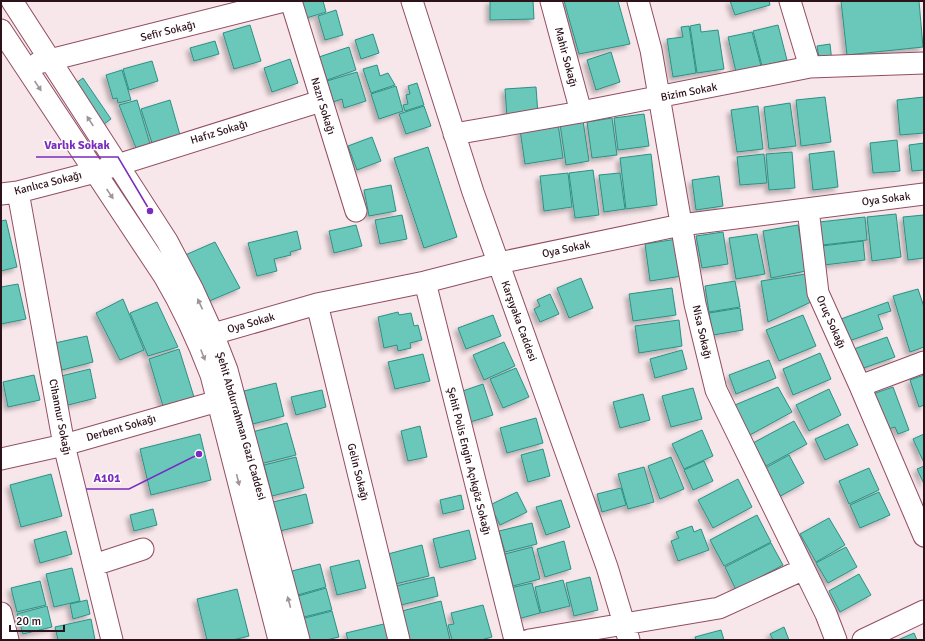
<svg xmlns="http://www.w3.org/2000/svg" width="925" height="641" font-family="Signika,sans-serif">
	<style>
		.building { fill: #69c8ba; stroke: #2b9184; filter: url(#shadow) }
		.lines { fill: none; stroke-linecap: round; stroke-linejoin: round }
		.minor-casing { stroke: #924e61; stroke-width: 23 }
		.minor { stroke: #fff; stroke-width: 21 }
		.oneway { fill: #a09498 }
		.labels { text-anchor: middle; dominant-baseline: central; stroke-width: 3; stroke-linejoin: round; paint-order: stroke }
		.street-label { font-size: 11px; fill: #2d121a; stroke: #fff }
		.leader { fill: none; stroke: #7b2cbf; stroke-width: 1.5 }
		.callout-dot { fill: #7b2cbf; stroke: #fff; stroke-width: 1.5 }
		.callout-label { font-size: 12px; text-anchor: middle; font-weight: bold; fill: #7b2cbf; stroke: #fff; stroke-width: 3; stroke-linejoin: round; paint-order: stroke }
	</style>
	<defs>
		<filter id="shadow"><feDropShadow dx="-3.5" dy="3.5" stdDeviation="2" flood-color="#0004"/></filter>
	</defs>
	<rect width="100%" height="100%" fill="#f7e6ea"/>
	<!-- building -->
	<path class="building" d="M298,1H323L326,12L303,19Z
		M490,1H533L534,19L490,20Z
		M564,1H618L630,44L579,54Z
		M730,1H769L770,5L735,15Z
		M841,1H919L923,47L847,55Z
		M336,10L343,35L325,40L318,16Z
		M700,24L701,32L718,30L724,69L697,73L690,26Z
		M250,25L261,61L234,69L223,33Z
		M778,25L787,60L762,66L753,31Z
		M689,26L696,73L673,77L667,39L683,37L681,27Z
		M752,32L761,66L736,72L728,37Z
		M373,34L379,53L361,59L355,40Z
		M215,41L219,54L194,61L190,48Z
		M830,44L832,62L820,63L817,46Z
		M349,47L356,70L327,80L319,57Z
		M611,52L620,82L596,90L587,60Z
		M290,59L298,83L272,92L264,68Z
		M152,61L158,81L129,90L123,69Z
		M377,65L380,76L388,73L395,85L371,93L363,69Z
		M122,70L131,100L118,103L117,98L113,99L106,75Z
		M357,72L366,101L344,108L342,99L333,102L327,81Z
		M83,78L111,119L97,129L69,88Z
		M417,83L424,105L405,111L403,105L408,104L406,95L410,94L408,86Z
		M396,86L403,111L379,119L371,94Z
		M536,87L538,115L507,117L505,89Z
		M825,97L831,142L801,146L796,100Z
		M924,97V133L900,135L897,100Z
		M137,100L150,144L136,148L119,105Z
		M170,100L180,135L152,143L141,109Z
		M790,103L796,146L769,149L764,107Z
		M424,106L431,126L406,134L399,114Z
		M758,106L763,149L737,152L731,110Z
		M644,114L649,146L618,150L614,118Z
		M612,118L617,155L592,158L587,122Z
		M583,121L589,161L566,165L560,124Z
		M558,124L563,158L525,164L520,130Z
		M372,137L381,161L357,170L348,146Z
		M897,140L900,171L873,173L870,143Z
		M924,143V170L912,171L909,145Z
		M428,147L457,237L424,248L394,158Z
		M834,151L838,187L813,190L809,154Z
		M792,152L795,188L769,190L766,154Z
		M651,154L657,205L626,209L620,158Z
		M764,154L767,183L740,185L737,157Z
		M593,170L599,215L575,218L569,173Z
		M568,173L572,207L544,211L540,176Z
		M620,173L625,209L604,212L599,175Z
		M719,176L723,206L696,210L692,180Z
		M391,185L396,211L369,216L364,190Z
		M896,214L901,257L872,261L867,217Z
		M402,215L407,239L380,244L375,220Z
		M924,215V258L908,260L903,217Z
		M865,217L867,240L822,245L819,222Z
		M6,220L17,267L1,271V221Z
		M356,225L362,246L334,253L329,231Z
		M798,225L806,271L771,278L763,231Z
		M297,231L301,249L290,252L291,255L274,259L277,271L257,276L248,243Z
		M723,232L728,264L702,268L696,236Z
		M757,234L765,274L736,279L729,238Z
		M677,239L682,276L650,281L645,244Z
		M863,241L865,260L824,265L822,246Z
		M215,242L240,288L207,302L183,256Z
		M806,274L811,302L768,322L761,281Z
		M581,278L593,308L569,318L557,288Z
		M735,281L740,307L709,312L705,286Z
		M18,284L26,319L1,324V287Z
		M672,288L676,315L633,321L629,294Z
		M918,289L924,307V347L910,352L893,296Z
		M550,294L559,314L540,322L534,309L540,306L537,300Z
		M123,299L144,350L120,360L96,313Z
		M157,302L178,347L148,356L130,313Z
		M888,302L891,311L878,315L883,329L849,341L841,319Z
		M740,308L743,330L713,335L709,313Z
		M398,312L399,315L411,313L414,326L418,325L422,340L410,343L411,348L398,351L397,345L384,348L378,317Z
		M493,315L501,336L466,349L458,328Z
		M803,315L816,346L779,361L766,330Z
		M679,320L682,346L639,353L635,326Z
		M87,336L93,362L62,370L55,343Z
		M887,337L895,357L861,369L854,349Z
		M504,342L515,366L484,380L473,355Z
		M179,349L194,397L163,406L149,359Z
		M682,350L687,369L655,378L650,359Z
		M820,353L831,379L793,395L783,369Z
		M423,354L430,381L395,389L388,362Z
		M769,360L776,378L736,394L729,375Z
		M516,368L529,397L503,408L490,379Z
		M90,369L96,398L68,405L61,376Z
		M34,375L40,400L8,407L3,382Z
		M924,375V405L919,407L910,380Z
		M276,383L284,416L253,424L244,391Z
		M483,384L493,415L467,423L457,393Z
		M778,387L792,412L748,436L735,405Z
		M893,387L909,430L898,434L895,427L882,431L870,395Z
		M693,388L702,419L671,427L662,396Z
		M829,389L841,415L809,431L796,405Z
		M322,390L326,407L296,415L291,397Z
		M643,394L650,420L620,428L613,402Z
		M536,418L543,443L507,453L500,428Z
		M794,421L807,444L766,466L753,443Z
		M287,423L296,455L260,464L252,432Z
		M848,424L858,445L825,460L815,439Z
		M420,426L427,457L408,461L401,431Z
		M702,430L713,456L684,469L672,444Z
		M200,434L211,480L151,495L140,449Z
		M924,434V463L913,439Z
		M543,449L550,476L528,482L521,455Z
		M789,455L804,483L775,499L760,471Z
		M296,457L304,488L272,496L264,465Z
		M671,457L684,489L660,499L648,466Z
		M704,461L713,481L693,490L684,470Z
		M924,466V484L917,469Z
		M644,467L654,502L628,509L618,474Z
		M869,468L879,490L849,504L839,481Z
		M51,474L62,516L21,527L10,485Z
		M738,479L752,507L713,528L698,500Z
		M621,488L626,505L602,512L597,494Z
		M517,492L527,512L500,525L490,505Z
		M879,492L890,515L860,528L850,505Z
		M306,494L313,523L280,531L273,502Z
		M461,495L464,509L443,514L440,500Z
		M561,500L570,527L546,535L536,507Z
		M153,509L157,525L134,531L130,515Z
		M757,515L771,542L724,566L710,540Z
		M829,518L845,545L816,562L800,534Z
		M532,523L537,544L505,552L499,531Z
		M692,526L694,532L701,529L709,550L678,561L671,541L679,538L676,532Z
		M469,530L476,559L440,568L433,539Z
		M66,531L72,554L40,563L34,540Z
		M564,541L571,569L545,577L537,549Z
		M771,543L783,565L736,590L725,567Z
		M422,545L429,576L395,584L388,554Z
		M532,547L540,579L513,586L505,554Z
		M846,547L857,567L828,583L816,563Z
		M359,560L366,588L337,595L330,567Z
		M320,564L326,587L294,596L288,572Z
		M72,568L80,601L54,607L46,574Z
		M859,574L871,595L840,612L829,591Z
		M434,577L438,596L401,605L396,586Z
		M590,577L598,610L574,616L566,583Z
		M563,580L570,606L541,613L535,587Z
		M40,581L46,605L17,612L11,588Z
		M532,583L540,613L514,620L506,589Z
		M326,588L332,610L300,618L295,597Z
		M237,589L249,636L233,640H207L197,599Z
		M87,600L90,614L73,619L70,604Z
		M441,601L450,640H409L402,611Z
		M483,605L492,637L481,640H452L448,625L454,624L451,613Z
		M47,606L52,627L23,634L17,614Z
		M332,611L339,637L326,640H306L301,619Z
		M91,619L95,640H58L55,627Z
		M388,623L393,640H348L346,633Z
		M784,627L789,640H773L770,634Z
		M721,630L724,640H696L695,637Z
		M914,633L917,640H898Z"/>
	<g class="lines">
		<!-- minor casing -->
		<g class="minor-casing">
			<path id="minor" d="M12,1L167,241L193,290L213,334L227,370L299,640
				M291,1L356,211
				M412,1L473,192L607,567L629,640
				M551,1L581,112
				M638,1L651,50L695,304L716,390L826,614L836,640
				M790,1L810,67
				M1,30L164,276C183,308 198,341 211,375L279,640
				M38,63L284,1
				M454,134L581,112L810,67L924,63
				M18,192L64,445L112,640
				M1,194L18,192L95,172L321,101
				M808,209L818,293L860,386L924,536
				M425,282L515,640
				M317,304L399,640
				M213,334L317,304L425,282L499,263L681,225L924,194
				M860,386L924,362
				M1,459L64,445L218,401
				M94,565L143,549
				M1,613L8,640
				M529,640L719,608L804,569
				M863,640L924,611"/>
		</g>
		<!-- minor -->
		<use href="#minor" class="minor"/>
	</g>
	<!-- one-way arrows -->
	<defs><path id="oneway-solid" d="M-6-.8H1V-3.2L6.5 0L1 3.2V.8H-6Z"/></defs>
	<g class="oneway">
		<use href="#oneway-solid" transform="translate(38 86) rotate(56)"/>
		<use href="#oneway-solid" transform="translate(90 121) rotate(-123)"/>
		<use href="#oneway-solid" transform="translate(110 194) rotate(56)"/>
		<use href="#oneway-solid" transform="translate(200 304) rotate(-115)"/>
		<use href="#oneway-solid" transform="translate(203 355) rotate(68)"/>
		<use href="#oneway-solid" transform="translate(238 480) rotate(76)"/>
		<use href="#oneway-solid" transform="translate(289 602) rotate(-105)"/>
	</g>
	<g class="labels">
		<!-- street labels -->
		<g class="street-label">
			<text transform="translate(168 31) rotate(-14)">Sefir Sokağı</text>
			<text transform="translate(566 57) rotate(75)">Mahir Sokağı</text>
			<text transform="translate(689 92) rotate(-11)">Bizim Sokak</text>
			<text transform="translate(323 106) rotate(73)">Nazır Sokağı</text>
			<text transform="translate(219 132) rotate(-17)">Hafız Sokağı</text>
			<text transform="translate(48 183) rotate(-14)">Kanlıca Sokağı</text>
			<text transform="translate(886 199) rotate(-7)">Oya Sokak</text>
			<text transform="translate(566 249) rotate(-12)">Oya Sokak</text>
			<text transform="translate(519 321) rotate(70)">Karşıyaka Caddesi</text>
			<text transform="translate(831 322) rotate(66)">Oruç Sokağı</text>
			<text transform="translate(251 323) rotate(-16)">Oya Sokak</text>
			<text transform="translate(702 332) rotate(77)">Nisa Sokağı</text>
			<text transform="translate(60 417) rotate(79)">Cihannur Sokağı</text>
			<text transform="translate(241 426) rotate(74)">Şehit Abdurrahman Gazi Caddesi</text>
			<text transform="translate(121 428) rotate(-16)">Derbent Sokağı</text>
			<text transform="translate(469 461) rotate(76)">Şehit Polis Engin Açıkgöz Sokağı</text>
			<text transform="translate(358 472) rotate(76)">Gelin Sokağı</text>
		</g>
	</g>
	<!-- callouts -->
	<path class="leader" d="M150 211L118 157H36M199 454L129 489H86"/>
	<g class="callout-dot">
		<circle cx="150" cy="211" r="4"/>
		<circle cx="199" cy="454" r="4"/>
	</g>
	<g class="callout-label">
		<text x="77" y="149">Varlık Sokak</text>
		<text x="107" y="482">A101</text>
	</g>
	<!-- border -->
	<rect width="925" height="641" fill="none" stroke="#2d121a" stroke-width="4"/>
	<!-- scale -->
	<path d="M10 625v6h54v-6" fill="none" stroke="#2d121a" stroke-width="2"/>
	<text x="16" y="625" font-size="12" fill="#2d121a" stroke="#ffffff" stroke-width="3" paint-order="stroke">20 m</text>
</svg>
